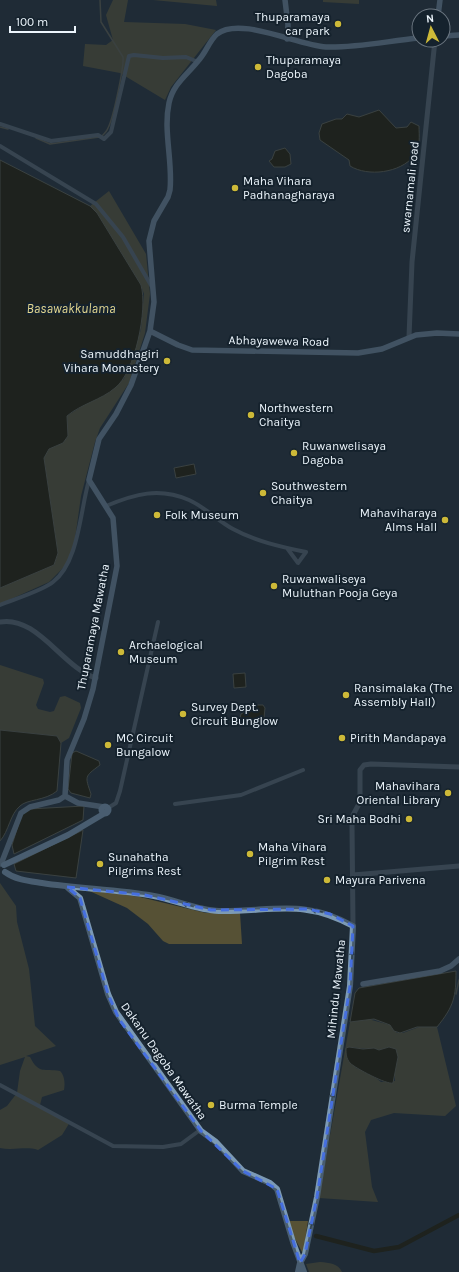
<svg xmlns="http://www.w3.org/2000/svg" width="459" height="1272" font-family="Karla,sans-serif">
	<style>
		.green { fill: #565135; fill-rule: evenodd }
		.water { fill: #1d1800; stroke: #5b5a4c }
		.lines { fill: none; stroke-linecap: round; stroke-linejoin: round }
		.stream { stroke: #5b5a4c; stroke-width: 1.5 }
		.canal { stroke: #1d1800; stroke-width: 4.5 }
		.minor { stroke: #546370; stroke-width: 4 }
		.tertiary { stroke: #546370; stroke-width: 5 }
		.secondary { stroke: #6b8297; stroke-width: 5.5 }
		.primary { stroke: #7c9ab5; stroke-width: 6 }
		.oneway { fill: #3e5263 }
		.marked { fill: none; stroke: #466fdf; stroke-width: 3; stroke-dasharray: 8 5; stroke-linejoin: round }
		.poi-dot { fill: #cdb938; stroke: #15222d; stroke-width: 1.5 }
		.labels { text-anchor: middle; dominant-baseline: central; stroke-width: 4; stroke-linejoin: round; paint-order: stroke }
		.poi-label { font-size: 12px; fill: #ecf5fc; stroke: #15222d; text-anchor: start }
		.street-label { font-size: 12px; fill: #ecf5fc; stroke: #15222d }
		.water-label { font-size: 13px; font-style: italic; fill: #e3d790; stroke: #15222d }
	</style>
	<rect width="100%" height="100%" fill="#1f2c37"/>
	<!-- green -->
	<path class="green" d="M113,0H128L124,22L185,24L216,30L171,87L165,100L120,73L83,66L85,44L106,45L113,40L106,15Z
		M153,0H216L217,6Z
		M323,0H359V4L323,2Z
		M109,191L146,254L150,294L145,333L129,383L100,428L95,442L81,496L74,546L69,562L49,582L0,604V588L54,565L58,553L44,458L49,449L63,443L68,436L67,416L124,379L141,330L144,294L141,285L97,213L90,206Z
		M0,665L43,679L44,683L36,705L38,709L50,712L54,711L60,697L65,696L80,703L81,708L69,738L61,743L57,736L0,730Z
		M0,883L16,906L17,922L29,969L35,1026L56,1046L26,1056L30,1057C39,1075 44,1068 60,1071C65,1076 65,1084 64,1090L42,1097L40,1105L70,1122L62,1135L38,1150C26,1146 13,1151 0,1148V1110L7,1106L17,1093L20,1071L25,1057L0,1065Z
		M85,889L140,897L206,913H240L242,944H169L163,941L148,924L127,908Z
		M368,1019L390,1025L397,1033H403L419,1027H437L456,1106L445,1116L394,1113L371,1120L365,1132L372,1187L378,1202L319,1198L350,1022ZM349,1047L379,1050L389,1047L398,1057L395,1070V1081L381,1082L371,1074L356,1068Z
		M289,1221H308L303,1254L292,1233Z
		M320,1262C329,1263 338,1263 342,1272H309L306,1264Z"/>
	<!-- water -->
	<path class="water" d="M379,110L396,128L407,127L411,122L419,126C419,135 421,148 414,156C400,173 368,177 350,166L349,160L320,140L319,133L322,124L336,119H342L347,114L359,117Z
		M285,148L290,154L291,164L285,167H274L269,161L272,159L275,151Z
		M0,160L90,206L97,213L141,285C148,309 135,373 115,388C101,400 81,404 67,416L68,436L63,443L49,449L44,458L58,553L54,565L0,588Z
		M194,464L196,474L176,478L174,468Z
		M245,673L246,687L234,688L233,674Z
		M256,705H263L265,708L264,718L245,722L240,718L241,714Z
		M0,730L57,736L61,743L57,791C45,801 27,799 20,806C10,814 9,831 0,841Z
		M76,751L99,761L100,765C84,777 85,776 91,794L90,798L71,793L68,789L72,753Z
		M84,806L83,820L14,854L12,845L22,813L29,809Z
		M83,830L76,878L16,871L14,864Z
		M456,971C456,997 454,1006 437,1027H417L400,1033L394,1031L390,1025L374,1019L350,1022L355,993L359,988Z
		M349,1047L363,1049L374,1048L379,1050L389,1047L396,1049L398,1057L393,1083C387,1085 355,1068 350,1063C346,1058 346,1054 346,1048Z"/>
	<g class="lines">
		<!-- stream -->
		<path class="stream" d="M100,0L101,22L123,57C124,68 113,119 108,128C107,131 104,134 102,136
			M0,127L8,129
			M36,138L50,144L99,137
			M456,994L459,980"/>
		<!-- canal -->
		<path class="canal" d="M316,1236L374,1251L399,1247L459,1215"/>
		<!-- minor -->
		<path class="minor" d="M0,124L51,141L98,135L104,139L111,132L129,56L134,55L163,58L186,57L198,62
			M0,146L96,204L123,237L152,287
			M106,506C135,494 159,487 189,500C205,507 218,521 233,529C255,541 281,547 306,552L298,563L287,548
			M0,605C14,599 42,591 53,582C79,562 80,511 89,480
			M175,804L241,795L303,770
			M108,808L116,803L120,791L158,622
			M0,1085L113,1146L163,1147L181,1144L200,1130"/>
		<!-- tertiary -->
		<path class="tertiary" d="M409,337L412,262L435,40
			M0,622C37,615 63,668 96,678
			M353,875L459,866
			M353,926L352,825L353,815L360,802V770L364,765L371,764L459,767"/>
		<!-- secondary -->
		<path class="secondary" d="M285,0L288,25L287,39
			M438,16L440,0
			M443,36L459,35
			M150,331L178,345L192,350L358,353L382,349L416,335L437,333L459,334
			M65,796L78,803L104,807
			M1,864L21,813L30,807L59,800L65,796L67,760L84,719L93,689L117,566L113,518L89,480L99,439L116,414L131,385L150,331L154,302L149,241L154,221L168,197L170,190C173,162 163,131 169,103C173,84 187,75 198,61C206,53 209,41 217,34C240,16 297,45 326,47C356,48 388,41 419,38
			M363,984L440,971L451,966L459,959"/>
		<!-- primary -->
		<path class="primary" d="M101.5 810a3.5 3.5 0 1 1 7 0a3.5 3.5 0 1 1-7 0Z
			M4,865L68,835L105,813
			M5,872C16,880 29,881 42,883C79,889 117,889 154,896C176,900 197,910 219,911C272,912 303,898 353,926L350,986L317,1197L305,1254L300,1263L298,1272
			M68,888L80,898L108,994L116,1012L201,1131L216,1142L243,1171L270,1183L277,1189L293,1242L304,1272"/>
	</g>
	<!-- one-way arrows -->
	<defs><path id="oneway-solid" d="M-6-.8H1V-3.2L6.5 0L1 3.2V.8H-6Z"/></defs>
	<g class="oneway">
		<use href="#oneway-solid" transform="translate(188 905) rotate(-164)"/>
		<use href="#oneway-solid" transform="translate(317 911) rotate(-167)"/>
		<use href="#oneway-solid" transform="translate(352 956) rotate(-87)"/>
		<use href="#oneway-solid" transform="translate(332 1098) rotate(-81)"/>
		<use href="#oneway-solid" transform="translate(311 1226) rotate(-77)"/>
	</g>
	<!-- marked area -->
	<path d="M0 0H459V1272H0ZM67,887L145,895L211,910L308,909L330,914L353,926L350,986L317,1197L305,1254L300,1263L277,1189L243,1171L201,1131L119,1019L108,994L80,898Z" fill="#1f2c37" fill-opacity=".55" fill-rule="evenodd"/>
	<path class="marked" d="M67,887L145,895L211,910L308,909L330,914L353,926L350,986L317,1197L305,1254L300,1263L277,1189L243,1171L201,1131L119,1019L108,994L80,898Z"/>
	<!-- markers -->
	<g class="poi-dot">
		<circle cx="338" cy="24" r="4"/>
		<circle cx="258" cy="67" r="4"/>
		<circle cx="235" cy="188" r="4"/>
		<circle cx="167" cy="361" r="4"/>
		<circle cx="251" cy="415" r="4"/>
		<circle cx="294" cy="453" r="4"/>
		<circle cx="263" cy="493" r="4"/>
		<circle cx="157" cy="515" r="4"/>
		<circle cx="445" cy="520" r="4"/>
		<circle cx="274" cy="586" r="4"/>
		<circle cx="121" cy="652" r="4"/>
		<circle cx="346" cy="695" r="4"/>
		<circle cx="183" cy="714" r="4"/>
		<circle cx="342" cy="738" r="4"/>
		<circle cx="108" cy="745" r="4"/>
		<circle cx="448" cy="793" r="4"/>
		<circle cx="409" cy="819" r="4"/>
		<circle cx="250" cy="854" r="4"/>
		<circle cx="100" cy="864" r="4"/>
		<circle cx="327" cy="880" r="4"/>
		<circle cx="211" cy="1105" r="4"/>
	</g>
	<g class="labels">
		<!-- poi labels -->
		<g class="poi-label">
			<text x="330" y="17" text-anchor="end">Thuparamaya<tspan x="330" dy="14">car park</tspan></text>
			<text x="266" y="60">Thuparamaya<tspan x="266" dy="14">Dagoba</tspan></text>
			<text x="243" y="181">Maha Vihara<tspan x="243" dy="14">Padhanagharaya</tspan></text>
			<text x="159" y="354" text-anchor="end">Samuddhagiri<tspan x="159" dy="14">Vihara Monastery</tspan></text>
			<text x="259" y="408">Northwestern<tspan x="259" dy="14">Chaitya</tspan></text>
			<text x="302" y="446">Ruwanwelisaya<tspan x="302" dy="14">Dagoba</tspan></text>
			<text x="271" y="486">Southwestern<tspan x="271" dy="14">Chaitya</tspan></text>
			<text x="437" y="513" text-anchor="end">Mahaviharaya<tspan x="437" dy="14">Alms Hall</tspan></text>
			<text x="165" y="515">Folk Museum</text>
			<text x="282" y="579">Ruwanwaliseya<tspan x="282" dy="14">Muluthan Pooja Geya</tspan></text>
			<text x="129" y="645">Archaelogical<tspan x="129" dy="14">Museum</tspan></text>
			<text x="354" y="688">Ransimalaka (The<tspan x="354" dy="14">Assembly Hall)</tspan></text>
			<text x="191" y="707">Survey Dept.<tspan x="191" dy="14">Circuit Bunglow</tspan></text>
			<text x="116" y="738">MC Circuit<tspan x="116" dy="14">Bungalow</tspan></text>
			<text x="350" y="738">Pirith Mandapaya</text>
			<text x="440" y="786" text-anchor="end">Mahavihara<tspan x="440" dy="14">Oriental Library</tspan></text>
			<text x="401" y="819" text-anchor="end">Sri Maha Bodhi</text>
			<text x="258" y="847">Maha Vihara<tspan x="258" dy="14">Pilgrim Rest</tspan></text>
			<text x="108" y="857">Sunahatha<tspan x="108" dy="14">Pilgrims Rest</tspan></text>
			<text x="335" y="880">Mayura Parivena</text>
			<text x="219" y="1105">Burma Temple</text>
		</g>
		<!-- street labels -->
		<g class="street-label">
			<text transform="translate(410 187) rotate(-84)">swarnamali road</text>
			<text transform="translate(279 341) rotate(1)">Abhayawewa Road</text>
			<text transform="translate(93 627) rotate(-79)">Thuparamaya Mawatha</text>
			<text transform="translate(336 989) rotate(-84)">Mihindu Mawatha</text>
			<text transform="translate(164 1061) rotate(55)">Dakanu Dagoba Mawatha</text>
		</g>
		<!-- water labels -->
		<g class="water-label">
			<text x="71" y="308">Basawakkulama</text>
		</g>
	</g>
	<!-- north arrow -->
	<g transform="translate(431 28) rotate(354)"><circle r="19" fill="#15222d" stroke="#6b7680"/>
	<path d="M0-3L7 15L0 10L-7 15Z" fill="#cdb938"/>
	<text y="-6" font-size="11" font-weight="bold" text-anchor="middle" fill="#ecf5fc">N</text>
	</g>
	<!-- scale -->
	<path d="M10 26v6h65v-6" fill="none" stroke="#ecf5fc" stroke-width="2"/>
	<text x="16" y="26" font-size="12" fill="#ecf5fc" stroke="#15222d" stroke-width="3" paint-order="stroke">100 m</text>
</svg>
